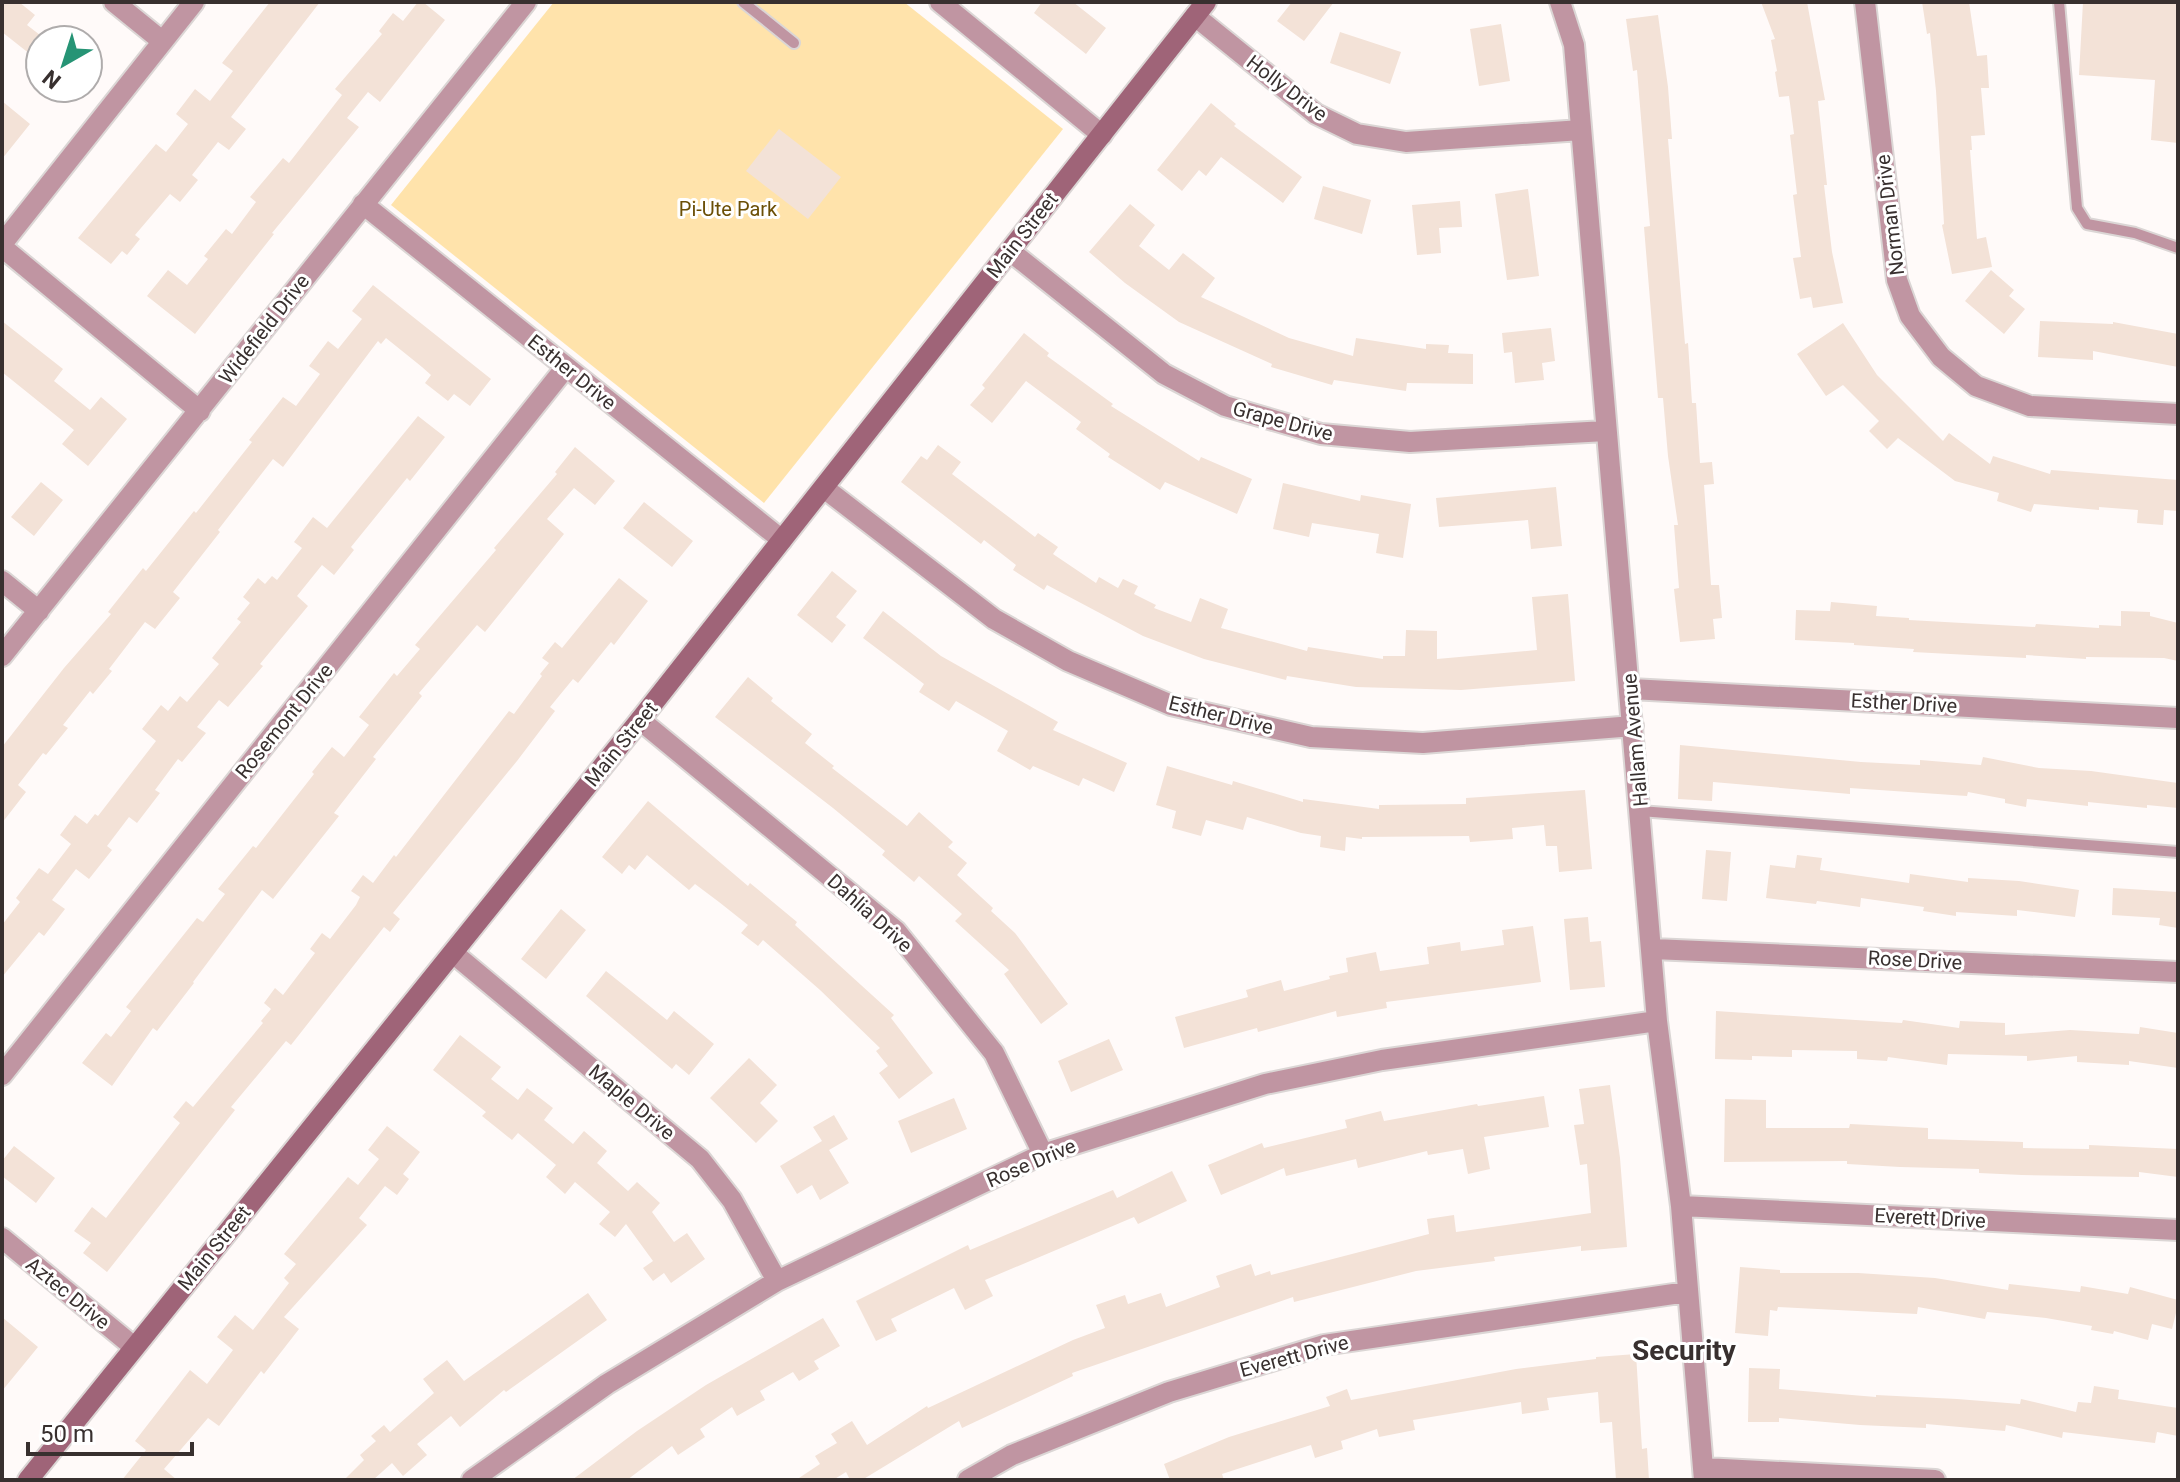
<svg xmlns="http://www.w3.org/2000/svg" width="2180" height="1482" font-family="Roboto,sans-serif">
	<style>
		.green { fill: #ffe3ab }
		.building { fill: #f3e2d7 }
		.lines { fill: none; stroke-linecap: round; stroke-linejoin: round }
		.lane-casing { stroke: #dbd6d5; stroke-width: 14 }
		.street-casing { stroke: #dbd6d5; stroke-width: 24 }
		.secondary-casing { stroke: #dbd6d5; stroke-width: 24 }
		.lane { stroke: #c095a2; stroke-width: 10 }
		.street { stroke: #c095a2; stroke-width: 20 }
		.secondary { stroke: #9f6478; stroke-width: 20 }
		.labels { text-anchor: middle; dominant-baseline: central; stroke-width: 6; stroke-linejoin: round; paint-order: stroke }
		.street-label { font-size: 20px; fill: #38302f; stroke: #fff }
		.park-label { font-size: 20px; fill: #6b4f06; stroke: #fff }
		.district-label { font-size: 28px; font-weight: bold; fill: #38302f; stroke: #fff }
	</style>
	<rect width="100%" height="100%" fill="#fffaf9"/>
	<!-- green -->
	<path class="green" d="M554,2H904L1063,129L764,503L391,205Z"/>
	<!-- building -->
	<path class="building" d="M2,2H19L35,15L27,25L40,35V62L2,32Z
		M270,2H320L231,117L246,129L229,150L218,142L192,175L198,180L180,202L170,194L135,235L140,239L127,255L122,251L111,264L78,238L156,144L166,152L188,124L176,114L195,89L210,101L233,71L222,63Z
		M418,2H423L445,20L380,102L368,92L347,118L359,127L272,233L274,234L195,334L147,296L168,270L187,285L208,259L204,256L226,229L232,234L256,202L250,197L283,158L289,163L342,95L335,89L382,34L379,31L393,13L403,21Z
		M1042,2H1073L1106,28L1086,54L1034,13Z
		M1292,2H1334L1304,41L1277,21Z
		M1761,2H1807L1825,100L1818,101L1827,185H1824L1832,252L1843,303L1813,308L1811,297L1800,299L1793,258L1801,257L1793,195L1797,194L1790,135L1794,134L1789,96L1779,97L1775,72L1777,71L1771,40L1775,39Z
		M1922,2H1969L1977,56L1987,55L1989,88H1981L1985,135L1971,136L1972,150H1970L1977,239L1986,237L1992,267L1952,274L1942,225L1944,224L1936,91L1930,33L1927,34Z
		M2083,2H2178V143L2151,140L2155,80L2079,75Z
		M1658,15L1668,87L1672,139H1668L1685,344L1688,343L1692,403H1696L1700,463L1712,462L1714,484L1704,485L1711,585H1719L1722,618L1713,619L1715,639L1680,642L1674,589L1679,588L1674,525H1678L1668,456L1663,398H1658L1644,227L1650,226L1637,70L1633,71L1626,19Z
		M1501,24L1510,81L1479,86L1470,29Z
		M1340,32L1401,52L1390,84L1330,63Z
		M2,101L30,124L2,159Z
		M1211,103L1236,124L1234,126L1302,177L1283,203L1221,157L1206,176L1199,170L1182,191L1157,170Z
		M779,129L841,177L808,219L746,171Z
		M1323,186L1371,200L1362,234L1314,219Z
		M1528,189L1539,276L1507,280L1495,194Z
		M1460,201L1462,227L1439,228L1441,253L1417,255L1412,205Z
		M1130,204L1155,225L1139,246L1169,270L1183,253L1215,278L1201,297L1289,338L1353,356L1356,338L1426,349V344L1449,345L1448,353L1473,354V384L1407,383L1406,391L1334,380L1332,385L1271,367L1272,364L1179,322L1125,283L1089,252Z
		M1991,270L2014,290L2009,296L2025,309L2004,334L1965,301Z
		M373,285L491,379L470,406L454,394L448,401L425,383L431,375L422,367L386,338L381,344L378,341L283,467L273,459L218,530L220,532L173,592L180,598L155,629L145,622L109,669L112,671L93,694L90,691L63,725L68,728L46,755L43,753L18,785L26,792L2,823V747L64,668L111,614L108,612L143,568L146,571L194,511L196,513L252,442L249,440L283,397L296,406L320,374L309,366L328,341L338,349L362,319L352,311Z
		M2,321L63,369L54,381L90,410L101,397L127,419L88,466L62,444L74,430L2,372Z
		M2040,321L2113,324V322L2178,334V367L2093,351V360L2038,357Z
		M1843,323L1877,375L1943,441L1949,433L1990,464L1993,456L2050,474L2051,470L2178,480V511L2164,510L2163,525L2137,523L2138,510L2099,507V510L2034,504L2031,512L1997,501L1999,493L1955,481L1898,438L1887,449L1869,431L1879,421L1843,385L1826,396L1797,354Z
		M1551,328L1555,361L1542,363L1544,380L1515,383L1512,352L1504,353L1502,333Z
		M1024,333L1049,353L1047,356L1113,404L1111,406L1199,461L1201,457L1252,479L1237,514L1165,482L1160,490L1108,457L1110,454L1076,429L1081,422L1026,381L992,423L970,405L985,388L982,385Z
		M418,416L445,437L410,481L407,478L351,547L354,550L334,575L322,565L297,596L308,606L260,664L263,666L228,707L219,700L197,727L206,733L182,762L178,759L155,790L160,793L137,823L129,817L107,846L112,850L89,879L76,869L52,900L65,909L44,936L39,932L2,977V925L20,902L16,898L39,868L48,874L71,844L60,835L75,815L87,824L95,814L98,816L156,741L142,729L161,705L168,711L180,696L187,702L219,664L212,658L241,622L237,619L250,603L243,597L258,578L265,584L272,576L277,580L302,548L294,542L313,517L327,528Z
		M938,445L961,462L952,474L1035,537L1038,533L1058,547L1053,554L1096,583L1099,577L1118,588L1123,579L1138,586L1134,594L1156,605L1154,608L1191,622L1200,598L1228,609L1221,628L1307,651L1308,647L1383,659V656H1405L1406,630L1437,631V659L1537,650L1532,597L1568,594L1575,681L1461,690L1356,687L1287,676L1286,680L1204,659L1143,636L1047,585L1044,590L1013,570L1016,565L984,540L981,544L901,482L921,456L927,460Z
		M575,447L615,481L595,505L574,488L547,519L564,534L485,632L477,625L419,693L422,696L373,757L376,759L334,813L339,816L273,899L262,890L193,982L194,983L157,1031L153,1028L112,1086L82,1063L106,1033L111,1037L131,1011L126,1007L197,918L203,922L225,894L218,889L253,846L256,848L314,774L312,772L332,747L344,757L369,725L359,717L394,673L397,676L420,649L415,645L496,550L494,548L557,474L555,472Z
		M41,482L63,500L34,536L11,517Z
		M1283,483L1360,501L1361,495L1411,504L1403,558L1376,553L1379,534L1312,523L1309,537L1273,529Z
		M1556,487L1562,546L1531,549L1528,520L1439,527L1436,498Z
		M644,502L693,541L672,567L623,528Z
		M832,571L857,591L836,617L846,625L832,643L797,615Z
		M619,578L648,601L614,645L611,642L578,683L573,679L550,707L555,711L517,761L393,913L400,919L390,932L384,927L291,1045L286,1041L231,1107L235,1110L107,1272L83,1253L91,1243L74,1231L92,1207L106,1218L180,1123L173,1117L186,1101L193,1107L263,1023L261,1021L271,1009L264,1003L275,988L283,995L315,953L310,949L322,933L330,939L356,905L360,897L351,891L363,875L373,883L394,855L396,857L509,711L514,714L542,676L540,674L549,663L542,658L555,642L562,648Z
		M1831,602L1877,606L1876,616L1909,618V620L2035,627L2036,624L2099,628V625L2121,626V611L2150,612V616L2178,623V661L2164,658L2086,657V659L2026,655V658L1913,652L1914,649L1854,645V643L1795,640L1796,610L1830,611Z
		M883,611L941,656L1058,722L1053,730L1127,763L1114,792L1083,778L1079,786L1033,766L1030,770L997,751L1008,731L956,701L949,711L919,692L924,684L863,638Z
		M748,677L773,698L771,701L812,734L805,743L834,766L832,768L907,826L919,812L953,842L948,847L967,863L957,875L993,908L991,911L1015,933L1068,1004L1041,1024L1004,974L1009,970L955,921L962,914L919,876L914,882L882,855L885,851L833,808L715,717Z
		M1680,745L1861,762L1920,765V760L1981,765L1983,757L2039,768L2091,771L2178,783V808L2147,805V808L2088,802V806L2027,799L2026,807L2005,803V799L1968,792L1967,796L1850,788V794L1713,782L1712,801L1678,799Z
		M1167,766L1232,785L1233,781L1303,802V799L1379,809V805L1466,804V798L1585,790L1592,869L1559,872L1557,846H1546L1544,825L1512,828L1513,839L1470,842L1469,836L1362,837V839L1346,837L1345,851L1320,847L1321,836L1301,833L1247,817L1243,830L1206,820L1201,836L1172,828L1176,811L1156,805Z
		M648,801L748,886L750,883L797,922L795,925L894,1015L891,1018L933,1073L899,1099L879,1073L888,1066L876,1051L880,1048L820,990L763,940L758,946L741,933L748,925L719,902L695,884L689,890L647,855L635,870L629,865L622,874L602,857Z
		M1706,850L1731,852L1727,901L1702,899Z
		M1797,855L1822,858L1820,870L1909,883L1910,874L1968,882V878L2019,881L2079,890L2075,917L2017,910V916L1956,912V916L1923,911L1924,907L1861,898L1860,907L1817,901L1816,904L1766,898L1770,865L1795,868Z
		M2113,888L2178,892V928L2159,925L2160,918L2112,915Z
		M561,909L586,930L546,979L521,959Z
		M1588,917L1590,942L1601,941L1605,987L1570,990L1564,919Z
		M1533,926L1541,982L1386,1002L1387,1008L1337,1017L1336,1011L1258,1032L1257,1028L1184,1048L1175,1017L1248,997L1246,990L1281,980L1284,991L1330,979L1329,976L1348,972L1346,958L1376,952L1380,971L1429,964L1427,947L1460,942L1461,951L1504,945L1502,930Z
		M606,971L667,1020L674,1011L714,1044L689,1075L676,1064L672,1069L586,996Z
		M1716,1011L1902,1023L1903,1020L1959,1028L1960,1021L2005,1023V1035L2070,1030L2139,1034L2140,1027L2178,1033V1068L2129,1061V1065L2077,1062V1056L2027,1061V1056L1948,1054L1947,1065L1888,1057L1887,1061L1857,1059V1051L1792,1050V1057L1752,1056V1060L1715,1059Z
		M460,1035L501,1067L491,1079L518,1100L527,1088L553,1108L544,1120L573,1144L584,1131L607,1151L597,1163L628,1191L637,1182L660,1203L652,1212L674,1242L687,1233L705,1259L671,1283L664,1273L653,1281L643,1268L653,1261L626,1224L615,1237L599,1224L610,1212L575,1182L565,1194L546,1177L556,1165L518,1133L512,1140L482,1116L486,1112L433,1070Z
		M1109,1039L1123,1070L1071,1092L1058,1061Z
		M749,1058L777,1085L760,1103L778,1121L756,1143L710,1098Z
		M1610,1085L1620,1158L1627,1247L1581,1251V1246L1494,1257L1495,1261L1416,1271L1294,1302L1293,1297L1072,1373L1073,1376L962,1428L959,1421L862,1480H850L846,1472L833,1480H796L820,1464L815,1456L837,1443L831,1434L852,1421L867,1445L927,1406L928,1408L1073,1340L1105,1328L1096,1305L1125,1295L1128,1304L1161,1293L1166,1307L1220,1287L1216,1276L1251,1264L1255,1276L1270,1271L1271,1275L1429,1234L1427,1219L1454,1215L1456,1232L1591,1213L1587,1164L1580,1165L1574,1125L1584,1124L1579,1089Z
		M1544,1096L1549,1127L1484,1137L1490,1169L1468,1174L1463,1149L1428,1155L1427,1151L1358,1168L1356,1159L1286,1176L1284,1168L1221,1195L1208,1165L1262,1143L1264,1148L1347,1128L1345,1120L1381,1111L1384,1121L1477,1104L1478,1106Z
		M954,1098L967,1129L911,1153L898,1121Z
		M1725,1099L1766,1100V1128H1849L1850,1124L1928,1128V1139L2023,1142V1148L2089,1149V1145L2178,1149V1177L2139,1172V1177L2022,1175L1979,1173V1169L1900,1167L1847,1164V1161L1724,1162Z
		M834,1115L848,1139L829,1150L849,1183L820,1200L812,1185L797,1194L780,1166L822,1141L813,1127Z
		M387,1126L420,1152L403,1174L409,1179L397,1195L385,1186L359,1218L367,1225L284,1317L299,1329L264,1374L261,1371L219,1426L208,1418L164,1469L177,1480H122L146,1450L135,1441L190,1370L207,1384L233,1350L217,1337L235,1315L253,1330L289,1283L284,1278L296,1264L284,1254L348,1177L358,1185L379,1159L368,1150Z
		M14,1146L55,1178L36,1203L2,1176V1161Z
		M1172,1171L1187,1201L1138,1224L1134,1217L985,1280L993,1296L965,1310L954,1288L891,1319L897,1331L876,1341L856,1301L968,1245L970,1250L1113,1190L1117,1198Z
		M1740,1267L1780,1270V1273H1858L1935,1278L2008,1290L2009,1284L2080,1292L2081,1286L2128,1294L2130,1287L2178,1300V1305L2172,1329L2152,1324L2148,1340L2114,1331L2113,1334L2091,1330L2092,1326L2046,1318L1987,1312L1985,1319L1918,1307L1917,1314L1778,1307L1777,1311L1770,1310L1768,1336L1735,1333Z
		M588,1293L607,1320L506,1392L504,1390L460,1427L451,1416L417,1444L427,1455L403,1476L392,1463L373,1480H344L364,1460L360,1455L376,1441L371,1436L384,1425L390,1432L434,1393L423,1379L447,1360L464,1381Z
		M2,1317L38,1347L2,1391Z
		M823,1318L840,1346L814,1361L819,1369L799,1381L793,1372L760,1391L765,1400L737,1416L732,1407L700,1429L705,1437L678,1455L672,1446L627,1480H572L637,1431L706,1385Z
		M1636,1354L1642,1449L1647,1448L1649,1480H1616L1612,1422L1600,1423L1598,1392L1547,1398L1549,1410L1522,1414L1521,1402L1413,1420L1415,1430L1379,1437L1377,1429L1341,1441L1343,1449L1315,1458L1311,1445L1222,1474L1224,1480H1170L1164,1464L1229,1437L1330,1406L1326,1397L1347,1389L1351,1400L1516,1369L1596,1359V1357Z
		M1749,1368L1780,1369L1779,1389L1876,1397V1395L1957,1399L2020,1404L2021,1399L2076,1412L2078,1402L2091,1403L2094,1386L2119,1390L2118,1399L2178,1408V1436L2157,1432L2155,1443L2063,1432L2062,1438L2006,1425L2005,1431L1926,1424V1428L1860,1425L1779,1418V1422H1748Z"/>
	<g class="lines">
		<!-- lane casing -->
		<g class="lane-casing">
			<path id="lane" d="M743,2L794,43
				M2059,2L2077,208L2087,224L2135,233L2178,248
				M1640,811L2178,852"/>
		</g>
		<!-- street casing -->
		<g class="street-casing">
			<path id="street" d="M114,2L162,41
				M940,2L1102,135
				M1560,2L1574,45L1657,1021L1681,1206L1704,1480
				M1865,2L1897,280L1910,316L1941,357L1976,386L2030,406L2178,414
				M1195,16L1316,114L1357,134L1406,142L1581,130
				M363,204L782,540
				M2,244L194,2
				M2,247L200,411
				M1010,251L1164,374L1225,406L1321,434L1410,442L1606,431
				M824,488L994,619L1068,661L1171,705L1311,737L1423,743L1633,726
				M2,581L39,611
				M2,656L526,2
				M1631,689L2178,718
				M640,720L896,931L994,1053L1043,1154
				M1653,949L2178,972
				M453,953L700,1159L732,1200L777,1281
				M2,1075L566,367
				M1681,1206L2178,1230
				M2,1238L134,1347
				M1704,1468L1935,1480
				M472,1480L607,1384L777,1281L1043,1154L1265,1084L1382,1060L1657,1021
				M968,1480L1012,1455L1169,1392L1324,1345L1687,1292"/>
		</g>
		<!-- secondary casing -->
		<g class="secondary-casing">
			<path id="secondary" d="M28,1480L640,720L1206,2"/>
		</g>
		<!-- lane -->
		<use href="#lane" class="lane"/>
		<!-- street -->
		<use href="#street" class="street"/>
		<!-- secondary -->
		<use href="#secondary" class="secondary"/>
	</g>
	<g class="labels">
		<!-- street labels -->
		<g class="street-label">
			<text transform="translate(1287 88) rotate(37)">Holly Drive</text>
			<text transform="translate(1890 215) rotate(-97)">Norman Drive</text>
			<text transform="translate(1022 235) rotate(-52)">Main Street</text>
			<text transform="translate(264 329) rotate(-52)">Widefield Drive</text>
			<text transform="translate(572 372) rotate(39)">Esther Drive</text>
			<text transform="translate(1283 421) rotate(15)">Grape Drive</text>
			<text transform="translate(1904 703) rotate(3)">Esther Drive</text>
			<text transform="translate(1221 715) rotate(14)">Esther Drive</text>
			<text transform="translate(284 721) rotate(-51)">Rosemont Drive</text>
			<text transform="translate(1635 740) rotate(-95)">Hallam Avenue</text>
			<text transform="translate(621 744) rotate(-51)">Main Street</text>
			<text transform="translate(870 913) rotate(42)">Dahlia Drive</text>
			<text transform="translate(1915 960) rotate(3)">Rose Drive</text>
			<text transform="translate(632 1102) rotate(40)">Maple Drive</text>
			<text transform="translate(1031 1163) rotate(-23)">Rose Drive</text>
			<text transform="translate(1930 1218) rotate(3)">Everett Drive</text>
			<text transform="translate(214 1248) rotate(-51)">Main Street</text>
			<text transform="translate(68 1293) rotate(39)">Aztec Drive</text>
			<text transform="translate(1294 1356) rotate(-15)">Everett Drive</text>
		</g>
		<!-- park labels -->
		<g class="park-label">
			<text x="728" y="209">Pi-Ute Park</text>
		</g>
		<!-- district labels -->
		<g class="district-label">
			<text x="1684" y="1350">Security</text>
		</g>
	</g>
	<!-- border -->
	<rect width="2180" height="1482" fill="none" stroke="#38302f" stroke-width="8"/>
	<!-- north arrow -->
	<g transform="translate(64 64) rotate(219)"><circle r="38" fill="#ffffff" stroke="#afacac" stroke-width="2"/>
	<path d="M0-6L14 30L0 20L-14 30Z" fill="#269475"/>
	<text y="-12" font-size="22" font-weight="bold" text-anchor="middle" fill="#38302f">N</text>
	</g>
	<!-- scale -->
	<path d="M28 1442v12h164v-12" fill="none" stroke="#38302f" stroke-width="4"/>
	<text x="40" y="1442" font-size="24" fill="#38302f" stroke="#ffffff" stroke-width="6" paint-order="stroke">50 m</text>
</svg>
